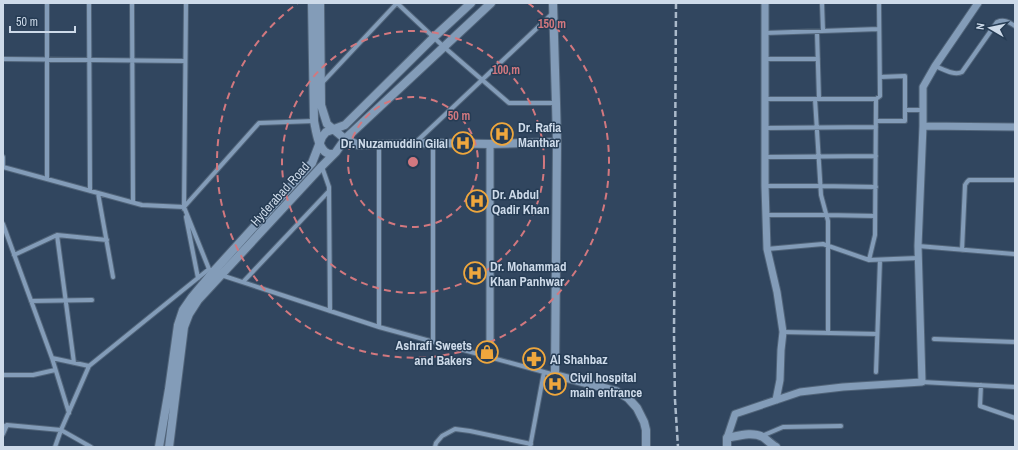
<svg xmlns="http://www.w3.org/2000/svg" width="1018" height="450" font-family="'Archivo Narrow',sans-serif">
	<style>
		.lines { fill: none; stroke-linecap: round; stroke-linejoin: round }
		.minor-casing { stroke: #516479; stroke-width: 6 }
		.tertiary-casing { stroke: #516479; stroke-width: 9 }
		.secondary-casing { stroke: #516479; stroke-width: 10 }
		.minor { stroke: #839cb8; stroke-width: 4 }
		.tertiary { stroke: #839cb8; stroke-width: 7 }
		.secondary { stroke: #839cb8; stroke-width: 8 }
		.rail { stroke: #abbacb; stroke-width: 2.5; stroke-dasharray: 6 3; stroke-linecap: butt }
		.ring { fill: none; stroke: #d2787f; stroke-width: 2; stroke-dasharray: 7 5 }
		.labels { text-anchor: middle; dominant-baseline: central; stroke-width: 3; stroke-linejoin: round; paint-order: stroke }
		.poi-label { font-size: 13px; font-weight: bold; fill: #cddae9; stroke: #263c54; text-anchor: start }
		.street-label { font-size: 13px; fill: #cddae9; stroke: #263c54 }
		.centre { fill: #d2787f; stroke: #263c54; stroke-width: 2 }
		.ring-label { font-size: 12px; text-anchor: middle; font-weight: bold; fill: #d2787f; stroke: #263c54; stroke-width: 3; stroke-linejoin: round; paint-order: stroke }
	</style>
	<rect width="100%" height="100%" fill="#31465f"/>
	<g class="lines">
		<!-- minor casing -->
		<g class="minor-casing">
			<path id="minor" d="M47,3V179
				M89,3L90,191
				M132,3L133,202
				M397,3L444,47L509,103H556
				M822,3L823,31
				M817,32L819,99
				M765,33L879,29
				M3,59L185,61
				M765,59H818
				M935,66C943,69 954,76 962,72L997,22C1004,19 1009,22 1015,26
				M322,83L397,3
				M765,99H876
				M815,99L821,195L828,221V333
				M905,110H923
				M876,121H905V76L880,77
				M765,128L876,127
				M415,143L553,13
				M3,157V167
				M765,157L876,156
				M3,167L142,205L184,207L209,269L213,272
				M322,167L329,187L330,311
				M765,186H820L876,187
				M98,193L113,277
				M184,207L259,123L314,121
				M184,209L186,3
				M766,215H826L875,216
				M186,217L198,278
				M3,224L52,358L89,366L61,430L7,425L3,427
				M57,235L74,363
				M918,246L1014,254
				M767,249L823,244L869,260L918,258
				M962,250L965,185L967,182L969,180H1015
				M14,255L57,235L107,240
				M869,260L875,235L876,99L880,96L879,3
				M221,275L379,327L555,375
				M243,282L329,191
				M31,301L92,300
				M379,327V144
				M783,332L877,334
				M934,339L1015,342
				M433,341V143
				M52,358L69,413
				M89,366L209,269
				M876,372L880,260
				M3,375H33L55,370
				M922,382L1015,387
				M981,385L980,406L1015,418
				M3,434L7,425
				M762,436L783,427L841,426
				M55,447L61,430L91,447
				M435,447L436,443L442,436L455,429L470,431L531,444
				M530,447L544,372"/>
		</g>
		<!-- tertiary casing -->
		<g class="tertiary-casing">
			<path id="tertiary" d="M765,3V186L767,249L777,292L783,332L781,350L780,380L776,400
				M923,126V87L935,66L978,3
				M490,144V357
				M727,438L735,414L800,392L843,387L922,382L918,246L923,126L1015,127"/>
		</g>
		<!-- secondary casing -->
		<g class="secondary-casing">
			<path id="secondary" d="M312,3L314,121C316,130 318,149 327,153C328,154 332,154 333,154
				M320,3L321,105L327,124L345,139L358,145L433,143L490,144L557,142L555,375L616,391L628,398L637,408L644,422L646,430V447
				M553,3L556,103L557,142
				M159,447L169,389L178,325L183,310L192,297L213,272L312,163L322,137L326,132L345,125L433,38L471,3
				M169,447L184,327L189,314L198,300L322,166L336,152L345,139L491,3
				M727,447V438C738,436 752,431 763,437C767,440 771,444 776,447"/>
		</g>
		<!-- minor -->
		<use href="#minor" class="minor"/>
		<!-- tertiary -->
		<use href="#tertiary" class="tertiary"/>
		<!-- secondary -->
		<use href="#secondary" class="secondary"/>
		<!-- rail -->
		<path class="rail" d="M676,3L674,334L675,400L678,447"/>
	</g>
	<!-- distance rings -->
	<g class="ring">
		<circle cx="413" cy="162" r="65"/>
		<circle cx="413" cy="162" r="131"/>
		<path d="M528 3A196 196 0 1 1 298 3"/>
	</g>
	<!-- icons -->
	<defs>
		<g id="hospital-ring" transform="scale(1.15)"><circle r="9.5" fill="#263c54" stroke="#efa73d" stroke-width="1.5"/><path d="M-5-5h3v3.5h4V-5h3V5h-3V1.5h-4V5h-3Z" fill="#efa73d"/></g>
		<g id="shop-ring" transform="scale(1.15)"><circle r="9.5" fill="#263c54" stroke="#efa73d" stroke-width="1.5"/><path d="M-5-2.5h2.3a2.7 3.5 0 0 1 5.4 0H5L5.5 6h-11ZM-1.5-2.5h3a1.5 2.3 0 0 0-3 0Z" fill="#efa73d"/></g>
		<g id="pharmacy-ring" transform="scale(1.15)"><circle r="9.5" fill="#263c54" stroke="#efa73d" stroke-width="1.5"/><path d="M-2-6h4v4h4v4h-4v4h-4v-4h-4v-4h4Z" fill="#efa73d"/></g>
	</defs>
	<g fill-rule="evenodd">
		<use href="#hospital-ring" x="502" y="134"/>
		<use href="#hospital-ring" x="463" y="143"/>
		<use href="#hospital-ring" x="477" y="201"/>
		<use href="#hospital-ring" x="475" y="273"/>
		<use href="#shop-ring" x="487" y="352"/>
		<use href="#pharmacy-ring" x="534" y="359"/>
		<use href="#hospital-ring" x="555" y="384"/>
	</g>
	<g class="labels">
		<!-- poi labels -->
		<g class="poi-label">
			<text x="518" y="127">Dr. Rafia<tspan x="518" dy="15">Manthar</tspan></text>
			<text x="448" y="143" text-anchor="end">Dr. Nuzamuddin Gilal</text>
			<text x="492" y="194">Dr. Abdul<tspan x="492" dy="15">Qadir Khan</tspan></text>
			<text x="490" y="266">Dr. Mohammad<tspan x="490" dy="15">Khan Panhwar</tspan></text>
			<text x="472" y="345" text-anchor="end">Ashrafi Sweets<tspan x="472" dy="15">and Bakers</tspan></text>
			<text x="550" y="359">Al Shahbaz</text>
			<text x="570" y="377">Civil hospital<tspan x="570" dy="15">main entrance</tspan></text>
		</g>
		<!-- street labels -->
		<g class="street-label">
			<text transform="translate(280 194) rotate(-48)">Hyderabad Road</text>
		</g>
	</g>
	<circle cx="413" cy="162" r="6" class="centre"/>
	<g class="ring-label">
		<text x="552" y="28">150 m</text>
		<text x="506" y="74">100 m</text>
		<text x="459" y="120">50 m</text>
	</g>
	<!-- border -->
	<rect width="1018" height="450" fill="none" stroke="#cddae9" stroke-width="8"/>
	<!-- north arrow -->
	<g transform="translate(990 28) rotate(279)" stroke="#263c54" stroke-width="3" paint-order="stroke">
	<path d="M0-3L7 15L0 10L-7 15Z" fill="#cddae9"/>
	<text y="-6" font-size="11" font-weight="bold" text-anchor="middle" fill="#cddae9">N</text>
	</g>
	<!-- scale -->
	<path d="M10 26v6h65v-6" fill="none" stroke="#cddae9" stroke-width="2"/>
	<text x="16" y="26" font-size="12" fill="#cddae9" stroke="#263c54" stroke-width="3" paint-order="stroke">50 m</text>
</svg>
